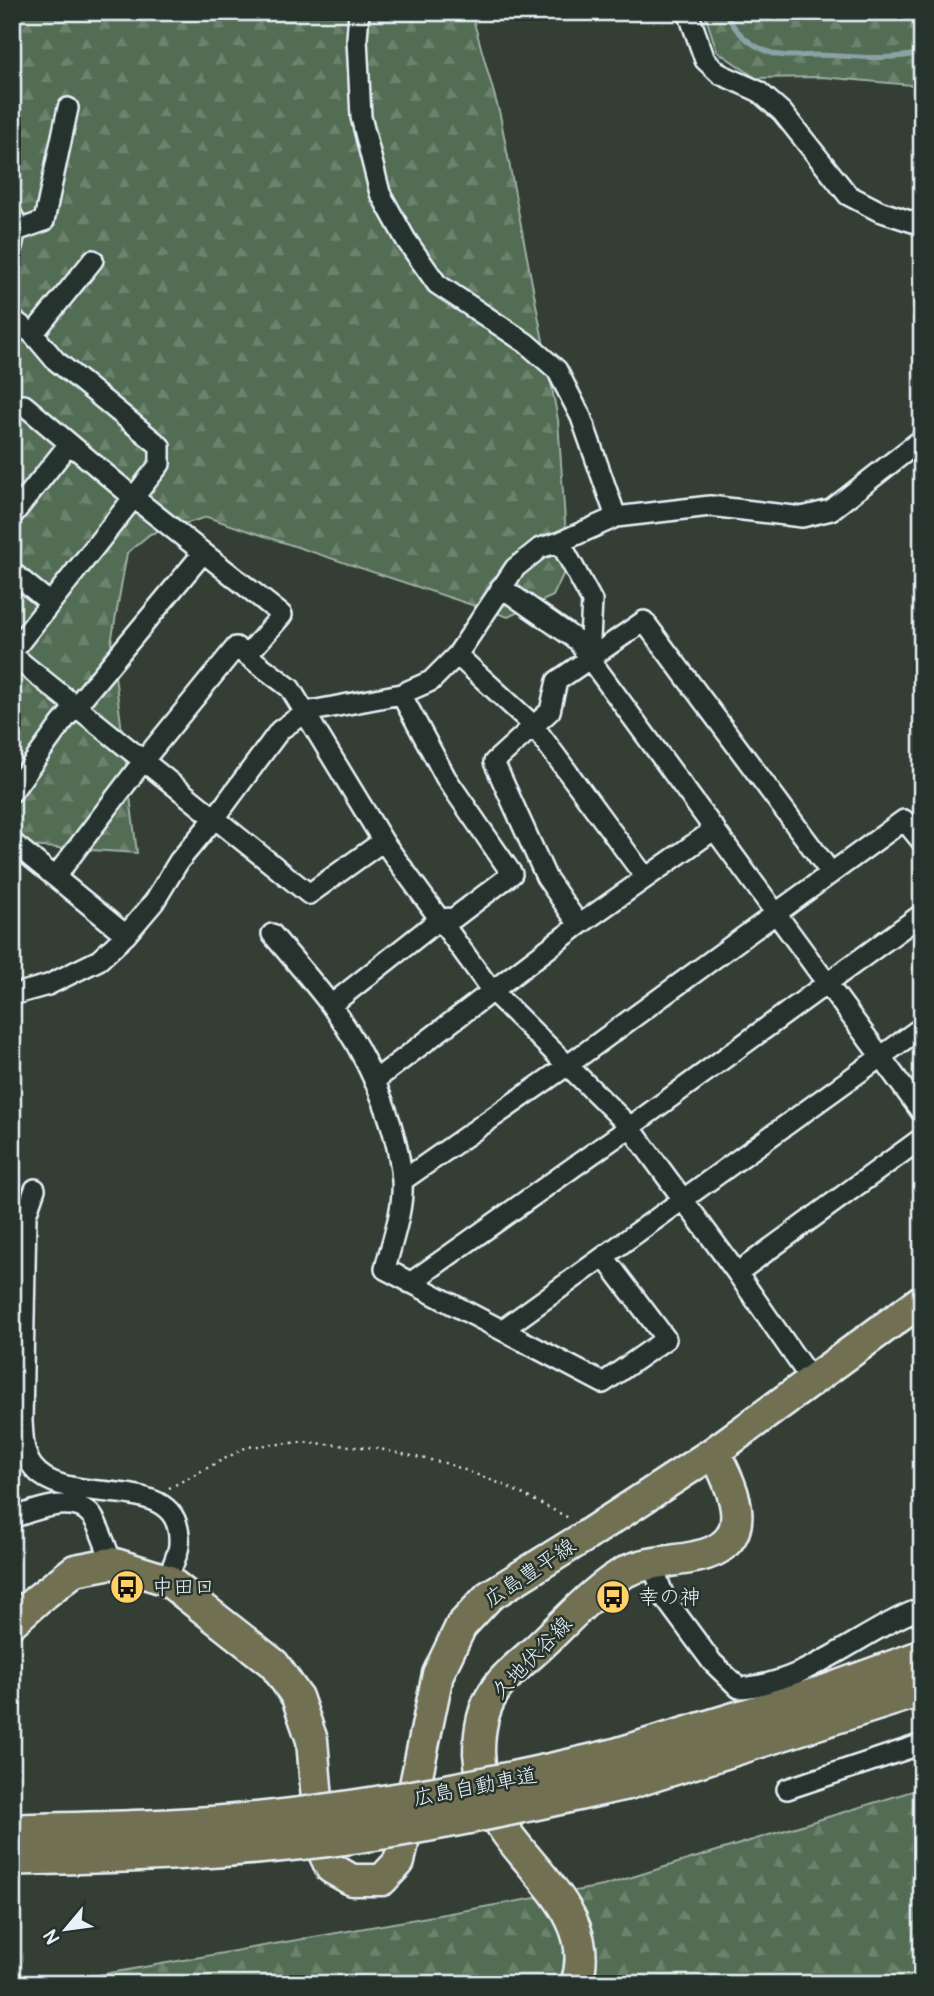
<svg xmlns="http://www.w3.org/2000/svg" width="934" height="1996" font-family="Pangolin,'Klee One',sans-serif">
	<style>
		.forest { fill: url(#forest-firs); stroke: #9eafa6; stroke-width: 2 }
		.lines { fill: none; stroke-linecap: round; stroke-linejoin: round }
		.stream { stroke: #89a2a5; stroke-width: 5 }
		.minor-casing { stroke: #e8f1f8; stroke-width: 24 }
		.primary-casing { stroke: #e8f1f8; stroke-width: 35 }
		.motorway-casing { stroke: #e8f1f8; stroke-width: 40 }
		.path { stroke: #e8f1f8; stroke-width: 2.5; stroke-dasharray: 2 5; stroke-linecap: butt }
		.minor { stroke: #26332d; stroke-width: 19 }
		.primary { stroke: #716f52; stroke-width: 30 }
		.motorway { stroke: #716f52; stroke-width: 35 }
		.motorway-bridge-casing { stroke: #e8f1f8; stroke-width: 40; stroke-linecap: butt }
		.motorway-bridge { stroke: #716f52; stroke-width: 35 }
		.labels { text-anchor: middle; dominant-baseline: central; stroke-width: 5; stroke-linejoin: round; paint-order: stroke }
		.street-label { font-size: 21px; fill: #e8f1f8; stroke: #26332d }
		.poi-label { font-size: 21px; fill: #e8f1f8; stroke: #26332d; text-anchor: start }
	</style>
	<defs>
		<pattern id="forest-firs" width="22" height="20" patternUnits="userSpaceOnUse" patternTransform="scale(1.75)"><rect width="22" height="20" fill="#536d54"/><path d="M5 1l3.5 6h-7zM16 11l3.5 6h-7z" fill="#6c826d"/></pattern>
	</defs>
	<rect width="100%" height="100%" fill="#343e35"/>
	<filter id="ink" filterUnits="userSpaceOnUse"><feTurbulence type="fractalNoise" baseFrequency=".0143" numOctaves="2"/><feDisplacementMap in="SourceGraphic" scale="14" xChannelSelector="R" yChannelSelector="G"/><feConvolveMatrix kernelMatrix="1 2 1 2 8 2 1 2 1" color-interpolation-filters="sRGB"/></filter>
	<g filter="url(#ink)">
		<!-- forest -->
		<path class="forest" d="M12,12H471L500,115L558,420L568,564L553,596L508,617L207,517L150,534L127,553L111,643L137,853L12,845Z
			M704,12H922V86L822,77L756,78L717,51Z
			M922,1788V1984H48L603,1886Z"/>
		<g class="lines">
			<!-- stream -->
			<path class="stream" d="M725,12C735,32 752,47 774,54C787,58 804,55 818,55C853,56 887,61 922,53"/>
			<!-- minor casing -->
			<g class="minor-casing">
				<path id="minor" d="M359,12L357,39L361,117L380,193L406,240L437,284L526,343L557,370L581,417L616,517
					M688,12L705,60L720,74L758,91L782,112L848,195L879,211L922,225
					M12,215L17,224L12,247
					M16,231L44,221L68,108
					M12,319L33,334L55,360L160,446V464L12,652
					M33,334L93,260
					M24,405L133,497L282,615L247,655
					M12,516L69,444
					M560,542L592,601L589,658L922,1113
					M12,572L50,603
					M501,587L578,641L589,658
					M12,655L309,894L383,841
					M457,655L533,725L645,877
					M12,792L61,724L203,553
					M12,842L126,935
					M56,876L144,760L236,647L290,688L383,841L491,990L630,1127L737,1273L812,1381
					M579,925L546,877L494,762L550,711L557,681L644,621L831,873
					M272,934C291,957 312,980 330,1004C365,1051 397,1120 402,1180C404,1209 392,1241 385,1269L603,1383L666,1339L604,1257
					M12,995L48,985L99,960L126,935L154,902L179,861L215,818L280,730L306,712L401,694L431,681L457,655L515,568L540,548L560,542L616,517L710,506L802,517L831,510L922,439
					M331,1005L440,919L454,918L512,874L446,778L401,694
					M374,1081L579,925L715,829
					M402,1181L568,1065L904,820L922,842
					M35,1189L26,1215L22,1421C23,1437 23,1454 33,1467C67,1512 184,1466 179,1545C178,1556 170,1570 167,1580
					M737,1273L922,1138
					M410,1283L630,1127L922,914
					M502,1330L922,1027
					M12,1518C33,1511 75,1493 92,1516C100,1527 107,1550 112,1563
					M652,1563L664,1597L712,1662L739,1688C808,1684 860,1631 922,1608
					M787,1789L922,1744"/>
			</g>
			<!-- primary casing -->
			<g class="primary-casing">
				<path id="primary" d="M12,1622L38,1599L75,1570L112,1563L167,1580L274,1664L297,1697L312,1740L321,1847L331,1868L352,1880H382L399,1862L438,1674L461,1626L489,1596L584,1537L714,1452L922,1300
					M576,1984C602,1911 514,1863 490,1804C484,1789 480,1769 479,1753C479,1731 482,1710 494,1692C505,1675 524,1661 539,1647C565,1623 596,1587 627,1571C648,1561 673,1562 695,1557C759,1544 735,1491 714,1452"/>
			</g>
			<!-- motorway casing -->
			<g class="motorway-casing">
				<path id="motorway" d="M614,1757L829,1692L922,1658
					M626,1782L922,1688"/>
			</g>
			<!-- path -->
			<path class="path" d="M169,1488L247,1447L302,1442L375,1448L449,1464L504,1485L569,1518"/>
			<!-- minor -->
			<use href="#minor" class="minor"/>
			<!-- primary -->
			<use href="#primary" class="primary"/>
			<!-- motorway -->
			<use href="#motorway" class="motorway"/>
			<!-- motorway-bridge casing -->
			<g class="motorway-bridge-casing">
				<path id="motorway-bridge" d="M12,1832C89,1830 165,1829 241,1822C367,1810 491,1786 614,1757
					M12,1857C134,1855 256,1850 377,1832C461,1819 543,1800 626,1782"/>
			</g>
			<!-- motorway-bridge -->
			<use href="#motorway-bridge" class="motorway-bridge"/>
		</g>
	</g>
	<!-- icons -->
	<defs>
		<g id="bus-disc" transform="scale(1.75)"><circle r="9.5" fill="#ffd166" stroke="#26332d"/><path d="M-5-6H5V4H4V6H2V4H-2V6H-4V4H-5ZM-3.5-4V0h7V-4ZM-3.5 1.2v1.5H-2V1.2ZM2 1.2v1.5H3.5V1.2Z" fill="#111"/></g>
	</defs>
	<g fill-rule="evenodd">
		<use href="#bus-disc" x="127" y="1587"/>
		<use href="#bus-disc" x="613" y="1597"/>
	</g>
	<g class="labels">
		<!-- street labels -->
		<g class="street-label">
			<text transform="translate(530 1573) rotate(-34)">広島豊平線</text>
			<text transform="translate(532 1658) rotate(-46)">久地伏谷線</text>
			<text transform="translate(475 1787) rotate(-11)">広島自動車道</text>
		</g>
		<!-- poi labels -->
		<g class="poi-label">
			<text x="152" y="1587">中田口</text>
			<text x="638" y="1597">幸の神</text>
		</g>
	</g>
	<!-- margin -->
	<rect width="934" height="1996" fill="none" stroke="#26332d" stroke-width="42"/>
	<rect x="21" y="21" width="892" height="1954" fill="none" stroke="#e8f1f8" stroke-width="2.5" filter="url(#ink)"/>
	<!-- north arrow -->
	<g transform="translate(66 1929) rotate(241)" stroke="#26332d" stroke-width="5" paint-order="stroke">
	<path d="M0-5L12 26L0 18L-12 26Z" fill="#e8f1f8"/>
	<text y="-10" font-size="19" font-weight="bold" text-anchor="middle" fill="#e8f1f8">N</text>
	</g>
</svg>
